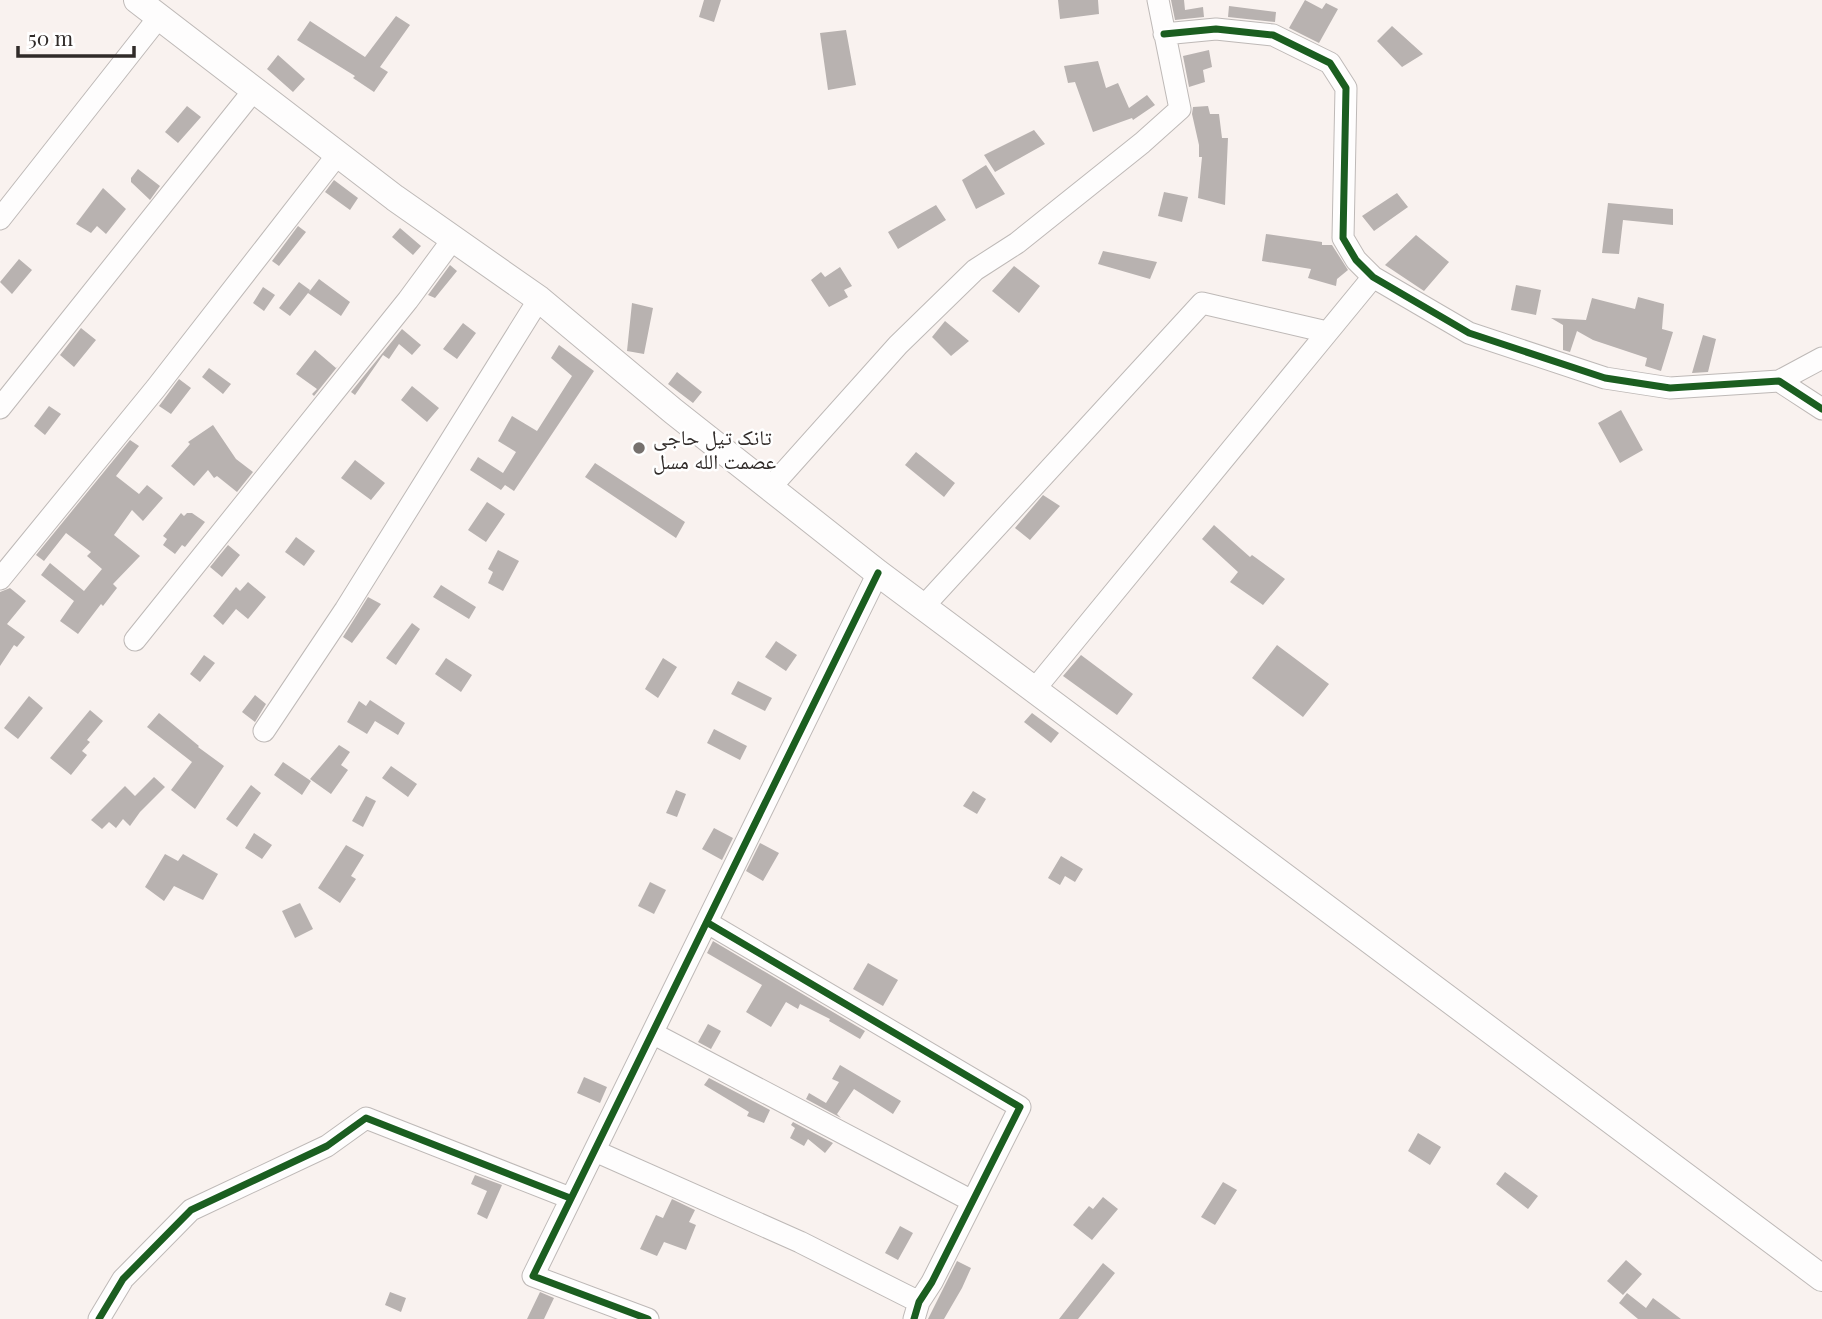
<svg xmlns="http://www.w3.org/2000/svg" width="1822" height="1319" font-family="'Playfair Display','Noto Naskh Arabic',serif">
	<style>
		.building { fill: #b8b2b0 }
		.lines { fill: none; stroke-linecap: round; stroke-linejoin: round }
		.minor-casing { stroke: #beb9b7; stroke-width: 23 }
		.major-casing { stroke: #beb9b7; stroke-width: 28 }
		.minor { stroke: #fefdfd; stroke-width: 21 }
		.major { stroke: #fefdfd; stroke-width: 26 }
		.cycleway-casing { stroke: #fff; stroke-width: 11 }
		.cycleway { stroke: #1b5e20; stroke-width: 7 }
		.poi-dot { fill: #76716e; stroke: #fff; stroke-width: 2.5 }
		.labels { text-anchor: middle; dominant-baseline: central; stroke-width: 5; stroke-linejoin: round; paint-order: stroke }
		.poi-label { font-size: 21px; fill: #302b29; stroke: #fff; text-anchor: start }
	</style>
	<rect width="100%" height="100%" fill="#f9f2ef"/>
	<!-- building -->
	<path class="building" d="M704,0H721L714,22L699,17Z
		M1058,0H1098L1099,14L1060,19Z
		M1171,0H1184L1185,10L1203,7L1204,17L1175,20Z
		M1305,0L1322,9L1326,3L1338,9L1319,43L1289,28Z
		M1229,6L1276,12L1275,22L1228,17Z
		M396,16L410,25L380,67L388,72L374,92L353,78L355,76L297,40L310,21L365,57Z
		M1392,26L1423,54L1402,67L1377,41Z
		M846,30L856,85L828,90L820,33Z
		M1209,50L1212,67L1203,70L1205,82L1189,87L1183,56Z
		M278,55L305,79L293,92L267,69Z
		M1098,61L1106,88L1118,83L1129,108L1147,95L1155,105L1133,120L1132,118L1093,132L1075,82L1068,83L1064,66Z
		M187,106L201,117L178,143L165,132Z
		M1208,106L1210,114H1219L1222,138H1228L1225,205L1198,198L1202,157H1199V145L1192,114L1193,107Z
		M1034,130L1045,144L995,172L984,155Z
		M986,165L1005,194L976,209L962,180Z
		M138,169L160,186L150,200L131,182V178Z
		M334,180L358,198L350,210L325,192Z
		M103,188L126,209L106,234L97,226L91,233L76,224Z
		M1164,192L1188,197L1182,222L1158,216Z
		M1397,193L1408,207L1374,231L1362,216Z
		M1608,203L1673,209V225L1623,220L1619,254L1602,253Z
		M936,205L946,220L898,249L888,232Z
		M298,226L306,232L279,266L272,261Z
		M400,228L421,246L413,255L392,237Z
		M1266,234L1322,242V245H1332L1348,270L1337,279L1336,286L1308,278L1311,269L1262,261Z
		M1416,235L1449,262L1424,291L1385,265Z
		M1103,251L1157,262L1150,279L1098,264Z
		M19,259L32,270L12,294L0,282Z
		M450,265L457,271L435,298L428,295Z
		M1014,266L1040,286L1019,313L992,291Z
		M840,267L852,286L844,290L848,297L829,307L811,280L821,272L825,277Z
		M319,279L350,302L341,316L308,293L290,316L279,308L299,282L310,290L309,292Z
		M1516,285L1541,290L1536,315L1511,310Z
		M263,287L275,295L264,311L253,303Z
		M1638,297L1664,304L1662,329L1673,332L1661,371L1645,366L1647,358L1593,340L1577,331L1570,352L1563,350V325L1551,318L1586,320L1592,298L1635,309Z
		M632,303L653,308L644,354L627,351Z
		M945,321L969,341L951,356L932,337Z
		M463,323L476,333L457,359L443,349Z
		M81,328L96,340L74,367L60,355Z
		M402,329L421,345L412,355L399,344L389,359L383,355L355,395L351,392Z
		M1703,335L1716,339L1708,372L1692,373Z
		M559,345L594,371L514,491L505,485L501,490L470,470L478,457L503,473L516,452L498,441L512,416L537,431L572,376L551,358Z
		M315,350L336,368L338,366L314,396L312,394L317,389L296,374Z
		M209,368L231,384L223,394L202,377Z
		M677,372L702,392L693,403L668,384Z
		M179,379L191,388L171,414L159,406Z
		M412,386L439,408L427,422L401,400Z
		M49,406L61,414L45,435L34,426Z
		M1621,410L1643,450L1620,463L1598,423Z
		M213,425L236,459L253,472L237,492L217,476L214,478L208,470L194,486L171,466L190,444L188,442Z
		M130,440L139,446L116,476L139,494L147,485L163,498L143,521L132,510L114,535L140,556L113,584L117,588L103,606L101,604L78,634L60,621L74,601L41,575L50,563L84,591L102,569L87,556L91,552L66,533L44,561L36,555Z
		M916,452L955,483L944,497L905,465Z
		M355,460L385,483L371,500L341,478Z
		M595,463L685,522L676,538L585,477Z
		M1043,495L1060,506L1030,540L1015,528Z
		M487,502L505,514L486,542L468,530Z
		M181,513L184,516L187,513H192L205,522L185,547L182,545L175,554L163,545L167,539L163,536Z
		M1214,525L1250,557L1252,555L1285,579L1263,605L1230,582L1238,572L1202,539Z
		M296,537L315,551L304,566L285,552Z
		M228,545L240,555L222,577L210,567Z
		M498,550L519,561L503,591L488,583L493,572L488,569Z
		M248,582L266,597L248,619L236,609L223,625L213,616L236,587L240,591Z
		M441,585L476,607L469,619L433,597Z
		M10,588L26,601L7,624L25,637L17,647L14,645L0,666V592Z
		M368,597L381,604L352,643L343,637Z
		M412,623L420,629L396,665L386,658Z
		M776,641L797,655L786,671L765,657Z
		M1277,645L1329,684L1303,717L1252,678Z
		M204,655L215,663L200,682L190,674Z
		M1081,655L1133,694L1117,715L1063,676Z
		M446,658L472,675L461,692L435,674Z
		M663,658L677,667L658,698L645,689Z
		M738,681L772,698L765,711L731,694Z
		M255,695L266,704L255,722L242,712Z
		M29,696L43,708L18,739L4,728Z
		M370,700L405,723L398,735L375,721L367,734L347,722L359,701L366,706Z
		M90,710L103,721L87,740L90,742L82,751L87,755L71,775L50,758Z
		M159,713L199,746L198,747L224,766L195,809L171,790L192,762L147,727Z
		M1032,713L1059,733L1051,743L1024,722Z
		M714,729L747,746L740,760L707,743Z
		M339,745L350,752L341,765L348,770L331,794L310,779Z
		M283,762L311,781L302,795L274,775Z
		M391,766L417,784L408,797L382,778Z
		M154,777L165,787L140,812L130,826L123,819L116,828L109,822L102,829L91,820L125,786L135,796Z
		M251,785L261,793L237,827L226,819Z
		M676,790L686,794L677,817L666,813Z
		M973,791L986,799L977,814L963,806Z
		M366,796L376,801L363,827L352,821Z
		M714,828L733,838L722,860L702,849Z
		M254,833L272,845L262,859L245,848Z
		M760,843L779,853L763,881L746,871Z
		M346,845L364,855L351,876L356,879L340,903L318,888Z
		M165,854L178,861L183,854L218,874L203,900L174,886L164,901L145,887Z
		M1061,856L1083,869L1075,882L1065,876L1060,885L1048,878Z
		M650,882L666,890L654,914L638,906Z
		M300,903L313,929L295,938L282,911Z
		M713,941L865,1031L860,1039L829,1021L830,1019L800,1004L798,1009L786,1002L771,1027L746,1012L762,985L707,953Z
		M868,963L898,980L883,1006L853,989Z
		M708,1024L721,1031L711,1049L698,1042Z
		M840,1065L901,1101L893,1114L854,1089L837,1114L841,1118L806,1099L809,1093L826,1103L839,1082L832,1079Z
		M584,1077L607,1087L600,1103L577,1093Z
		M709,1078L770,1110L764,1123L747,1116L749,1112L704,1085Z
		M793,1122L833,1143L825,1153L808,1139L804,1146L790,1138L795,1128L791,1125Z
		M1418,1133L1441,1147L1430,1165L1408,1151Z
		M1505,1172L1538,1196L1528,1209L1496,1184Z
		M475,1175L502,1185L487,1219L477,1214L487,1191L471,1184Z
		M1223,1182L1237,1190L1215,1225L1201,1217Z
		M1103,1197L1118,1209L1092,1240L1073,1225L1089,1206L1093,1209Z
		M672,1199L695,1210L689,1222L696,1225L686,1250L664,1242L657,1256L640,1249L656,1215L663,1218Z
		M900,1226L913,1233L898,1260L885,1253Z
		M1626,1260L1642,1274L1623,1295L1607,1281Z
		M957,1261L971,1268L962,1288L944,1319H928Z
		M1103,1263L1115,1273L1078,1319H1059Z
		M390,1292L406,1298L401,1312L385,1305Z
		M540,1292L554,1298L544,1319H527Z
		M1627,1293L1646,1308L1653,1298L1681,1319H1638L1619,1303Z"/>
	<g class="lines">
		<!-- minor casing -->
		<g class="minor-casing">
			<path id="minor" d="M1164,34L1216,29L1273,35L1330,63L1346,88L1343,238L1356,260L1373,277L1469,333L1605,378L1670,388L1779,381L1822,409
				M0,219L159,17
				M1779,381L1822,358
				M0,408L254,90
				M770,488L898,345L975,270L1017,243L1142,143L1180,109L1158,0
				M0,579L156,388L338,154
				M923,607L1202,303L1327,332
				M135,640L408,300L453,239
				M1034,690L1373,277
				M264,731L345,610L539,299
				M708,923L1020,1107L932,1282L919,1302L914,1319
				M654,1034L972,1201
				M595,1151L800,1242L919,1302
				M99,1319L123,1279L191,1210L327,1146L366,1118L570,1198
				M648,1319L533,1276L878,573"/>
		</g>
		<!-- major casing -->
		<g class="major-casing">
			<path id="major" d="M137,0L395,198L539,299L673,411L878,573L1822,1278"/>
		</g>
		<!-- minor -->
		<use href="#minor" class="minor"/>
		<!-- major -->
		<use href="#major" class="major"/>
		<!-- cycleway casing -->
		<g class="cycleway-casing">
			<path id="cycleway" d="M1164,34L1216,29L1273,35L1330,63L1346,88L1343,238L1356,260L1373,277L1469,333L1605,378L1670,388L1779,381L1822,409
				M708,923L1020,1107L932,1282L919,1302L914,1319
				M99,1319L123,1279L191,1210L327,1146L366,1118L570,1198
				M648,1319L533,1276L878,573"/>
		</g>
		<!-- cycleway -->
		<use href="#cycleway" class="cycleway"/>
	</g>
	<!-- markers -->
	<circle class="poi-dot" cx="639" cy="448" r="7"/>
	<g class="labels">
		<!-- poi labels -->
		<g class="poi-label">
			<text x="653" y="436">تانک تیل حاجی<tspan x="653" dy="24">عصمت الله مسل</tspan></text>
		</g>
	</g>
	<!-- scale -->
	<path d="M18 46v10h116v-10" fill="none" stroke="#302b29" stroke-width="3.5"/>
	<text x="28" y="46" font-size="21" fill="#302b29" stroke="#ffffff" stroke-width="5" paint-order="stroke">50 m</text>
</svg>
